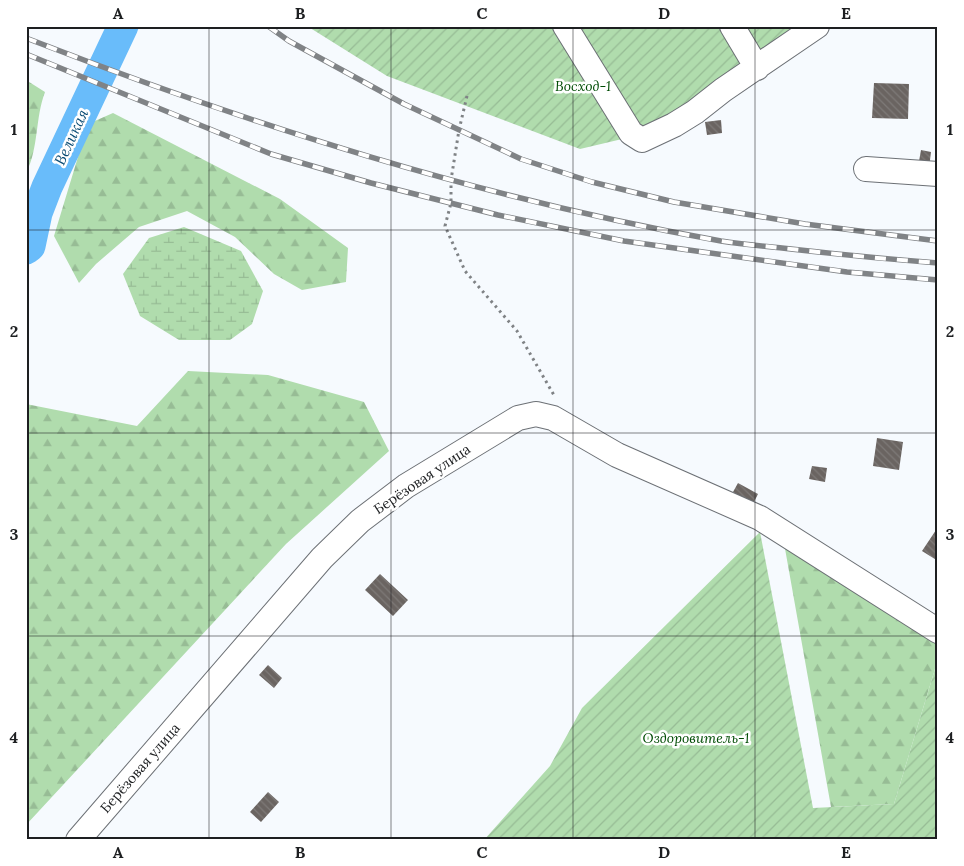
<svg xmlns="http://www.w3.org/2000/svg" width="964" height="866" font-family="Lora,serif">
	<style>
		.forest { fill: url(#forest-firs) }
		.wetland { fill: url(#wetland-marsh) }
		.garden { fill: url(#garden-furrows) }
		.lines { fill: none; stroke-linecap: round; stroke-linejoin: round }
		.river { stroke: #69bcfa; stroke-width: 31 }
		.building { fill: url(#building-back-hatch) }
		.minor-casing { stroke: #6c7075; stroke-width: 26 }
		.path { stroke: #7f8285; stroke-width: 3; stroke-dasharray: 2.5 4; stroke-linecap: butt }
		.minor { stroke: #fff; stroke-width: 24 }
		.rail-casing { stroke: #808386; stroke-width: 5.5 }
		.rail { stroke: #fff; stroke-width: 4; stroke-dasharray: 11; stroke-linecap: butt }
		.grid { fill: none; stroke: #1d1f21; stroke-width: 1; stroke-opacity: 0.55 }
		.labels { text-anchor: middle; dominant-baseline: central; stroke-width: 5; stroke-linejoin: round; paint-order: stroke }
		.park-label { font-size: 14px; font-style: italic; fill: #004c04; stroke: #fff }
		.street-label { font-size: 14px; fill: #1d1f21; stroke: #fff }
		.water-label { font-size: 15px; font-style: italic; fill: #094b73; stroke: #fff }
		.neatline { fill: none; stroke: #1d1f21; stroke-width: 2 }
		.grid-label { font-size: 16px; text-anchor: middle; font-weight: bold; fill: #1d1f21 }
	</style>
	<defs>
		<pattern id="forest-firs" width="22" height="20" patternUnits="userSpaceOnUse" patternTransform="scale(1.25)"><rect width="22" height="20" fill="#b0dcad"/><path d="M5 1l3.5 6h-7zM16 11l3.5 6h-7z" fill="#97bc95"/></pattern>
		<pattern id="wetland-marsh" width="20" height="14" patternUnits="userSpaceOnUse" patternTransform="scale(1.25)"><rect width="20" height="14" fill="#b0dcad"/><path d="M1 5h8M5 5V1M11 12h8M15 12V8" fill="none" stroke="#97bc95"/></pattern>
		<pattern id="garden-furrows" width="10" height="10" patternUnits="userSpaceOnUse" patternTransform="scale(1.25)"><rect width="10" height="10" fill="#b0dcad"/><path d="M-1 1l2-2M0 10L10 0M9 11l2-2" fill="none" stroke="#97bc95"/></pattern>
		<pattern id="building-back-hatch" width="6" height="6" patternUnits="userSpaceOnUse" patternTransform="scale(1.25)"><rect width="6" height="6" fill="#6a6461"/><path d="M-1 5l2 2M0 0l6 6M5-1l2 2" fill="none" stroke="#7e7a78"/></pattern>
	</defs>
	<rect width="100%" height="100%" fill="#f6fafe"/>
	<!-- forest -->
	<path class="forest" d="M26,80L45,92C35,118 39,148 26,173Z
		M113,113L280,199L348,248L346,282L302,290L274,274L235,237L187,211L139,227L96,264L79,283L54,236L88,124Z
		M188,371L268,375L364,402L389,451L286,544L26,825V404L137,426Z
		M784,543L938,643V659L894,804L831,807Z"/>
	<!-- wetland -->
	<path class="wetland" d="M184,227L241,251L263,291L252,324L230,340H179L140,316L123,274L149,238Z"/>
	<!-- garden -->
	<path class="garden" d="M307,26H808L639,135L580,149L387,76Z
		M760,532L813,808L894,804L938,659V840H484L550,766L582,708Z"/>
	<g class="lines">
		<!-- river -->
		<path class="river" d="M26,249L30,246L37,213L47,187L123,26"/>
	</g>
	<!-- building -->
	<path class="building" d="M874,83L909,84L908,119L872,118Z
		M721,120L722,133L707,135L705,122Z
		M921,150L931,152L929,168L918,167Z
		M877,438L903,442L899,470L873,466Z
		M937,459H938V472H935Z
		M812,466L827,468L825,482L809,479Z
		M738,483L758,494L753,504L733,492Z
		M936,530L938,531V561L922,551Z
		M380,574L408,600L393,616L365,590Z
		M268,665L282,678L274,688L259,675Z
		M268,792L279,802L261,822L250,812Z"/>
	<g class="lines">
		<!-- minor casing -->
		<g class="minor-casing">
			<path id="minor" d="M565,26L631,133L642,140L674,125L695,112L723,90L817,26
				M732,26L757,68
				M866,169L938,174
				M78,840L322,558L360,521L406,486L518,418L536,414L553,418L617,455L760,518L938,631"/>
		</g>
		<!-- path -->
		<path class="path" d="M467,96L459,130L451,180V203L445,226L465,271L517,331L555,397"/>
		<!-- minor -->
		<use href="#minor" class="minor"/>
		<!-- rail casing -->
		<g class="rail-casing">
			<path id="rail" d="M268,26L289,41L404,104L521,159L592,182L674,202L805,224L938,241
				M26,38C251,125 483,199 721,241C741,244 762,246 782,248C834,254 886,259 938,263
				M26,54L271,154L371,183L498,215L624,241L847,272L938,280"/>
		</g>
		<!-- rail -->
		<use href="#rail" class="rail"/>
	</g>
	<!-- grid -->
	<path class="grid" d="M209,26V840M391,26V840M573,26V840M755,26V840M26,230H938M26,433H938M26,636H938"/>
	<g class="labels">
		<!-- park labels -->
		<g class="park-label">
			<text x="583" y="86">Восход-1</text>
			<text x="696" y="738">Оздоровитель-1</text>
		</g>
		<!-- street labels -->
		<g class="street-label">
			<text transform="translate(422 479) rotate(-34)">Берёзовая улица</text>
			<text transform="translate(140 768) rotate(-49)">Берёзовая улица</text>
		</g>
		<!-- water labels -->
		<g class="water-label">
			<text transform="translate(71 137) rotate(-65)">Великая</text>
		</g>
	</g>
	<!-- border -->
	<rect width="964" height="866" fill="none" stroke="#ffffff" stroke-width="55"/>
	<rect x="28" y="28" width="908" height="810" class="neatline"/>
	<g class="grid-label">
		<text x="118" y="19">A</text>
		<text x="300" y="19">B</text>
		<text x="482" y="19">C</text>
		<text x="664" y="19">D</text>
		<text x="846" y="19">E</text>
		<text x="14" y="135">1</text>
		<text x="950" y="135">1</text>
		<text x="14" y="337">2</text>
		<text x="950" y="337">2</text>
		<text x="14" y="540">3</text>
		<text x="950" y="540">3</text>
		<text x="14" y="743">4</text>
		<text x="950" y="743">4</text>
		<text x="118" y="858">A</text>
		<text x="300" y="858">B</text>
		<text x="482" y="858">C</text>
		<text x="664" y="858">D</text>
		<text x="846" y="858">E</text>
	</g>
</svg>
